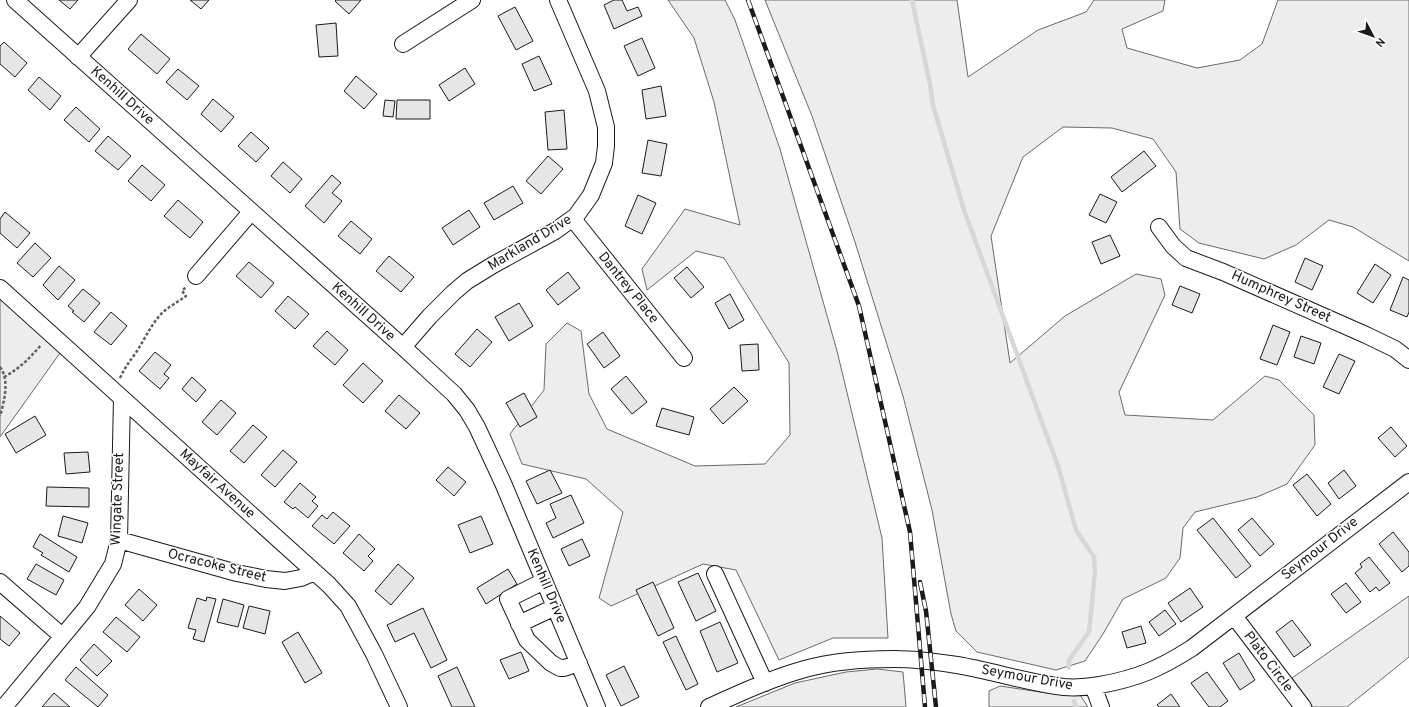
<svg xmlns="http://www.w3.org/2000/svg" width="1409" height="707" font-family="Overpass,sans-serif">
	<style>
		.green { fill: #ededed; stroke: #6a6a6a }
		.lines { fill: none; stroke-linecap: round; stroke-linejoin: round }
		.stream { stroke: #d7d7d7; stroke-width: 4.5 }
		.building { fill: #e6e6e6; stroke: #1a1a1a }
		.minor-casing { stroke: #1a1a1a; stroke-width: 18 }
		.path { stroke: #5f5f5f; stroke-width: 2.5; stroke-dasharray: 3 2; stroke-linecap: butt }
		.minor { stroke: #fff; stroke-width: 16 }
		.rail-casing { stroke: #1a1a1a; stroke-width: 4.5 }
		.rail { stroke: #fff; stroke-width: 3; stroke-dasharray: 9; stroke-linecap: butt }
		.labels { text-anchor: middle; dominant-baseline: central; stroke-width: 3; stroke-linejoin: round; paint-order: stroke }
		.street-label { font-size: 14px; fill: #1a1a1a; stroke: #fff }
	</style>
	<rect width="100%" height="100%" fill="#fff"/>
	<!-- green -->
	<path class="green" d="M668,0H725L735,20L780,149L837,351L882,538L888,638H833L779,660L736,570L703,564L611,606L599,598L623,512L586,479L522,464L510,434L544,390L546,344L567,323L581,331L589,394L607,429L695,466L765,464L790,435L789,363L724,258L696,251L647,290L642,269L685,209L740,225L714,102L694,38Z
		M765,0H957L968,77L1038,30L1086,12L1094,0H1165L1163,11L1122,29L1127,48L1197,68L1240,60L1262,44L1278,0H1409V261L1353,227L1329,220L1296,245L1264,259L1199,243L1180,229L1176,172L1153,139L1112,128L1063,127L1023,157L991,236L1010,363L1065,316L1136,274L1161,279L1165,295L1119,392L1125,415L1213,420L1265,376L1279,380L1314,415L1315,445L1287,484L1257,497L1195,512L1183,528L1180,558L1166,578L1123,599L1103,634L1085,661L1056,670L977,652L956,631L951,614L932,510L903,396L855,242L812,116Z
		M0,288L65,346L0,437Z
		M1409,596V657L1347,707H1313L1292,678Z
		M877,669L903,672L906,707H736L795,683L846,672Z
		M1000,686L1047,693L1080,695L1088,707H989V691Z"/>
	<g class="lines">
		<!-- stream -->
		<path class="stream" d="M912,0L930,84L933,105L964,210L1058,466L1076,530L1094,557L1095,571L1089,632L1069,660V668
			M1074,701L1076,707"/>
	</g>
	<!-- building -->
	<path class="building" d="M59,0H78L70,9Z
		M190,0H209L201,9Z
		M336,0H361L349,14L335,1Z
		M614,0H622L627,11L638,7L642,16L614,29L604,5Z
		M515,7L533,41L516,50L498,16Z
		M336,23L338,56L319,57L316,25Z
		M141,34L170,59L157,74L128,49Z
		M642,38L655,68L638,76L624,46Z
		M4,42L27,63L15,77L0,64V46Z
		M539,56L552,84L534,91L522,64Z
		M465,68L475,84L449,101L439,85Z
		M178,69L199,86L187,100L166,82Z
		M356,76L377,94L364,109L344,91Z
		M39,77L61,96L50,110L28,90Z
		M661,86L666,116L646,119L642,90Z
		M213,99L234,117L221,132L201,114Z
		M385,100L395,101L393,117L383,116Z
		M397,100H430V119H396Z
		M76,107L100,129L89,142L64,120Z
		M564,110L567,149L548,150L545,112Z
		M251,132L269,148L256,162L238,146Z
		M108,136L131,156L118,170L95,151Z
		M648,140L667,144L661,176L642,173Z
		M1144,151L1156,166L1122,192L1111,177Z
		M548,156L563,169L541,194L526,181Z
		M283,162L302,179L290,193L271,176Z
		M142,165L165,185L151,201L128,181Z
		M332,175L341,183L332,193L342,201L324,223L305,206Z
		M513,186L523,203L494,220L484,203Z
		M1100,194L1117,202L1106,223L1089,215Z
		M638,195L656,203L642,234L625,226Z
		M178,200L203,222L190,238L164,216Z
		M469,210L480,227L453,245L442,228Z
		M5,212L30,233L17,248L0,233V219Z
		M351,221L372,239L360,254L338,236Z
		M1110,235L1120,256L1101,264L1092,242Z
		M35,243L51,258L33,277L17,263Z
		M389,256L414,277L401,292L376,271Z
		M1305,258L1323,266L1312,290L1295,282Z
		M249,262L274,283L261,298L236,276Z
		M1375,264L1391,275L1373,303L1357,293Z
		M59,266L75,280L58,300L43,285Z
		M687,267L704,287L691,298L674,278Z
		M568,272L580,288L558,305L546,290Z
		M1403,277L1409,280V312L1407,317L1390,310Z
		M1180,286L1200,294L1192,313L1172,305Z
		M83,289L100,303L84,322L72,312L74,311L68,306Z
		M730,294L744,320L729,329L715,303Z
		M288,296L309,314L295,329L275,311Z
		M519,303L533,326L509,341L495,317Z
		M111,312L127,326L111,345L94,332Z
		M1273,325L1290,332L1277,365L1260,359Z
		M477,329L492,342L470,367L455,354Z
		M327,331L348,350L335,365L313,346Z
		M603,332L620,356L604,368L587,344Z
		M1301,336L1321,343L1314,364L1294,357Z
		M758,344L759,370L742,371L740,345Z
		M155,352L171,365L164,374L169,378L160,389L139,371Z
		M1339,354L1355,361L1339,394L1323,387Z
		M363,363L383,381L363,403L343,385Z
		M626,376L647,402L632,414L611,389Z
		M192,377L206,390L196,402L182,389Z
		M734,387L748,401L723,424L710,409Z
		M524,393L537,417L520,427L506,403Z
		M399,395L420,413L406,429L385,411Z
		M221,400L236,413L217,435L202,422Z
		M662,408L694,417L689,435L656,426Z
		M35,416L46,435L16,453L5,434Z
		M253,425L267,437L244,463L230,451Z
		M1391,427L1407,446L1395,457L1378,438Z
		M283,450L297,462L275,487L261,475Z
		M88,452L90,472L66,474L64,453Z
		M448,467L466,482L454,496L436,480Z
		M550,470L562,493L537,504L526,481Z
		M1344,470L1356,486L1339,499L1328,483Z
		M1307,474L1331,504L1317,516L1293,485Z
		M300,483L316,497L312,501L318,506L308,518L295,507L293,509L284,502Z
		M47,487L89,488V507L46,506Z
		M571,495L584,523L553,538L546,523L556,518L550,504Z
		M333,512L350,526L334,544L312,526L322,515L327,519Z
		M63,516L88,523L82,543L58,536Z
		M481,516L493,544L470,553L458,525Z
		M1213,518L1251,566L1236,578L1197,530Z
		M1252,518L1274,544L1260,556L1238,530Z
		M1393,532L1409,552V566L1402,572L1379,544Z
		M40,534L77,557L69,572L41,555L43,553L33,547Z
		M359,534L375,549L368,556L373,561L364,571L343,553Z
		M582,539L590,556L569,566L561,549Z
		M1369,557L1390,583L1379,591L1376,587L1370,592L1355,573L1362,567L1360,564Z
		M36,564L64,580L56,595L27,579Z
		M398,564L414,578L391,605L375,591Z
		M508,569L517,584L486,604L477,588Z
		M698,573L716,611L696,621L678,582Z
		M653,582L674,628L658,636L636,590Z
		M1346,583L1361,602L1346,613L1331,594Z
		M1190,588L1203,607L1181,622L1168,603Z
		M139,589L157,605L143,621L125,605Z
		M207,597L216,599L204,642L193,639L196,630L188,628L197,598L206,601Z
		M223,599L244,605L238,627L217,622Z
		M249,606L270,611L265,634L243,628Z
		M423,608L447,660L431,668L414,633L395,642L387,625Z
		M1165,610L1176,624L1159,636L1149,622Z
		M0,616L20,633L9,646L0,639Z
		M116,617L140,637L127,652L103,632Z
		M1292,620L1311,645L1294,657L1276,632Z
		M720,622L738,663L717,672L700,631Z
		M1141,626L1146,643L1127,648L1122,632Z
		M298,632L322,673L305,683L282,642Z
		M676,636L698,684L686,690L663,642Z
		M94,644L112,661L97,676L80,660Z
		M521,652L529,671L509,679L500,660Z
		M1239,653L1255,680L1240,690L1223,663Z
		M624,666L639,697L621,706L606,675Z
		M76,667L108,695L98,707L65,680Z
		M457,667L475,707H452L438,676Z
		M1207,672L1228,701L1220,707H1209L1191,683Z
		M54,693L70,707H42Z
		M1171,694L1180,707H1159L1157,705Z"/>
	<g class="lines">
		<!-- minor casing -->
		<g class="minor-casing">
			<path id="minor" d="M15,0L403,347L454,394L467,410L477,427L503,483L597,707
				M403,44L472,0
				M78,57L129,0
				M573,219L684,358
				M1159,227L1173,246L1186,258L1223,272L1366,335L1395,349L1409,360
				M196,276L251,212
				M0,288L329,585L348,606L374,654L399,707
				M403,347L430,316L453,293L467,281L493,265L555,231L576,216L591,195L604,163L606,146V127L597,91L558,0
				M119,540L237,573L266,579L285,581L301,578L315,572
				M715,574L765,683
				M544,581L508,599L527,640L551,663L560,668H564L579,663
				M0,582L62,636
				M1234,616L1303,707
				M519,624L555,607
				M1093,686L1101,707
				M4,707L87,607L113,564L119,540L122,398
				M709,707C740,693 772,678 805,669C833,661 865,659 894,659C914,659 938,662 957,665C993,671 1028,683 1064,687C1076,688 1088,687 1100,685C1138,678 1159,669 1192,648L1409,482"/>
		</g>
		<!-- path -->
		<path class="path" d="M0,367C10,380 4,402 0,416
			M4,377C19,369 30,358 41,345
			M120,378C124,369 129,362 135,354C144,341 150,326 161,314C168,307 178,302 186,296L182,291L186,287"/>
		<!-- minor -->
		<use href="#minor" class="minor"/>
		<!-- rail casing -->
		<g class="rail-casing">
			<path id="rail" d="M748,0L859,306L910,532L925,707
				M920,582L926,611L936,707"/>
		</g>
		<!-- rail -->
		<use href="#rail" class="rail"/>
	</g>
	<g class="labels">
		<!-- street labels -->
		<g class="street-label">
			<text transform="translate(122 96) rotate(42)">Kenhill Drive</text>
			<text transform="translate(530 243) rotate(-31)">Markland Drive</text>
			<text transform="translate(628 288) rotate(51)">Dantrey Place</text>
			<text transform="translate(1281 297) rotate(24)">Humphrey Street</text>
			<text transform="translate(363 312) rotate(42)">Kenhill Drive</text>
			<text transform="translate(217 484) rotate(42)">Mayfair Avenue</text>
			<text transform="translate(118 499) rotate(-88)">Wingate Street</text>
			<text transform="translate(1320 549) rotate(-38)">Seymour Drive</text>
			<text transform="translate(217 566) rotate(14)">Ocracoke Street</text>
			<text transform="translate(546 586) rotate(67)">Kenhill Drive</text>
			<text transform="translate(1268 662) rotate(53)">Plato Circle</text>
			<text transform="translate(1027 678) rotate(10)">Seymour Drive</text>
		</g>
	</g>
	<!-- north arrow -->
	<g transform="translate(1373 36) rotate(131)" stroke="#ffffff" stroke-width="3" paint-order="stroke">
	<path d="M0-3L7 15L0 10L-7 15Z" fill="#1a1a1a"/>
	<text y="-6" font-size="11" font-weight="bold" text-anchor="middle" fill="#1a1a1a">N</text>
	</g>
</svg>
